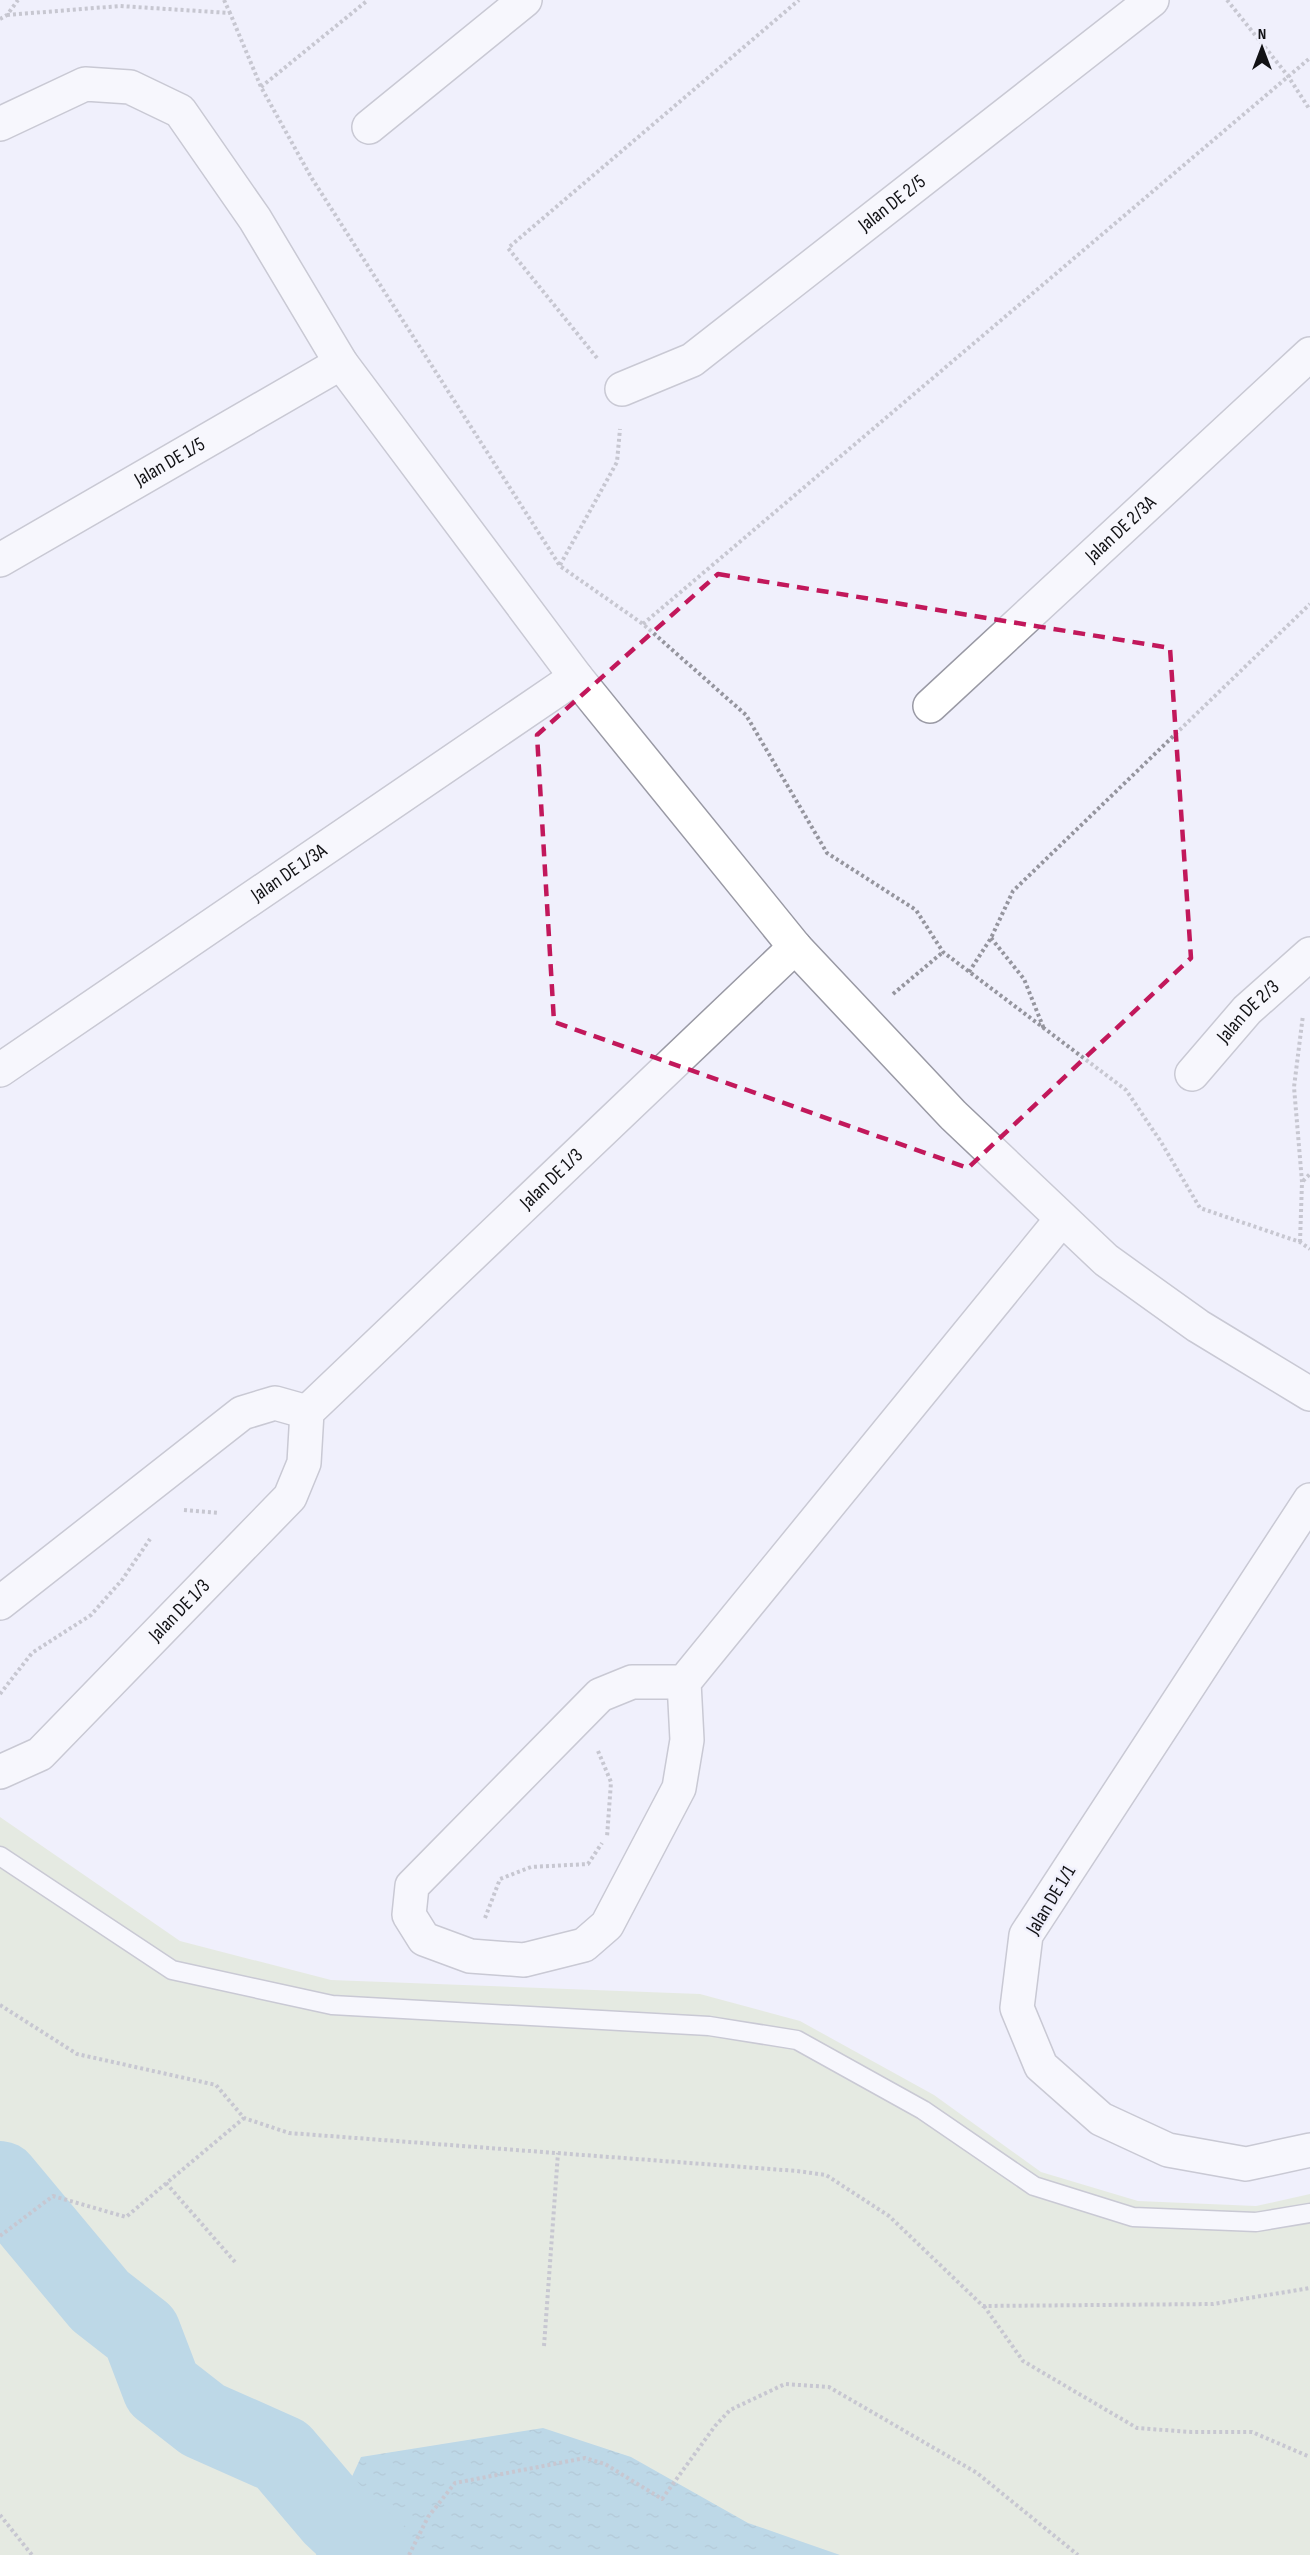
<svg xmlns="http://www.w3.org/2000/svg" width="1310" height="2555" font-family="'Sofia Sans Condensed',sans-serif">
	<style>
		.green { fill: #d8e2c4 }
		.water { fill: url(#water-ripples) }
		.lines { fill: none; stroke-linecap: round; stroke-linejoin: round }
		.river { stroke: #7fbacf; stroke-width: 80 }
		.lane-casing { stroke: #9999a4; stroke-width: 21 }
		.street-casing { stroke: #9999a4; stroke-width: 36 }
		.path { stroke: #95959e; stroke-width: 4; stroke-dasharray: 3 3; stroke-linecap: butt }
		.lane { stroke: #fff; stroke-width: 18 }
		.street { stroke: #fff; stroke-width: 33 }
		.marked { fill: none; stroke: #c2185b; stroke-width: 4.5; stroke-dasharray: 12 8; stroke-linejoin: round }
		.labels { text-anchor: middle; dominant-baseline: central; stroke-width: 5; stroke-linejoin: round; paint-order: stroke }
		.street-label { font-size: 20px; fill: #121215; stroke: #f0f0fc }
	</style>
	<defs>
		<pattern id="water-ripples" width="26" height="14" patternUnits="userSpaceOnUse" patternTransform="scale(1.5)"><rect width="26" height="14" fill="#7fbacf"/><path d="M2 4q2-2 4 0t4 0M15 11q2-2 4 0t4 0" fill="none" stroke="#6d9fb1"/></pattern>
	</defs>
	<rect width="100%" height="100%" fill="#f0f0fc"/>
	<!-- green -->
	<path class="green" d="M0,1817L180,1941L331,1980L700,1994L800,2021L934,2095L1041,2172L1138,2201L1256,2206L1310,2194V2555H0Z"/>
	<!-- water -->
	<path class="water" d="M543,2428L631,2457L748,2523L840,2555H316L361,2457Z"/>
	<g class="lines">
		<!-- river -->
		<path class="river" d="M0,2181L100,2301L141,2333L162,2388L203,2420L282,2455L334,2516L376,2555"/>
		<!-- lane casing -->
		<g class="lane-casing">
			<path id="lane" d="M0,1856L172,1970L332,2005L709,2026L797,2040L923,2110L1034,2186L1133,2217L1256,2222L1310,2213"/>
		</g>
		<!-- street casing -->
		<g class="street-casing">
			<g id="street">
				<path d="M0,124L85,84L130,87L180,111L255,219L341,363L576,677L795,947L953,1115L1106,1260L1198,1326L1310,1394"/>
				<path d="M369,127L525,0"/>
				<path id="s1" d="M622,389L692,360L1152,0"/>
				<path id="s2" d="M0,560L341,363"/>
				<path id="s3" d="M930,706L1310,354"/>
				<path id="s4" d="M0,1070L576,677"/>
				<path id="s5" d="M1192,1074L1247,1010L1310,954"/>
				<path d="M1310,1500L1026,1935L1017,2008L1041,2066L1101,2119L1168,2150L1246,2164L1310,2150"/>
				<path d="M0,1603L242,1413L275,1403L307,1412"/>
				<path d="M684,1682H632L600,1695L412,1886L409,1915L424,1939L470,1956L524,1960L584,1945L607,1925L679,1788L687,1740L684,1682L1061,1220"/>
				<path id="s6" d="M0,1772L40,1754L290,1497L304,1463L307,1412L795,947"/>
			</g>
		</g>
		<!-- path -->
		<path class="path" d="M224,0L230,13
			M1227,0L1288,76L1310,110
			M7,15L120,6L230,13L261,87L311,177L560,566L643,624L746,715L827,853L916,910L943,952L1126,1090L1161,1142L1200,1208L1300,1242L1310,1249
			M0,19L7,15L18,0
			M261,87L368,0
			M597,358L508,248L799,0
			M560,565L617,462L620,429
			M643,624L1310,58
			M991,938L1024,979L1044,1029
			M969,972L991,938L1013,891L1310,604
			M893,994L943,952
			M1303,1181L1310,1174
			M1300,1242L1302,1182L1294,1087L1303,1015
			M184,1510L219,1513
			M0,1694L32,1653L91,1615L122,1580L150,1539
			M598,1751L611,1782L607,1837
			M485,1918L500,1879L531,1867L588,1864L602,1843
			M0,2005L77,2054L216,2085L244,2118L289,2133L797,2171L826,2175L889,2216L983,2306L1213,2304L1310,2288
			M166,2183L235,2262
			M0,2236L53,2196L126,2217L244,2118
			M984,2306L1023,2361L1137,2428L1191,2432H1252L1310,2457
			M544,2346L558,2153
			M0,2515L32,2555
			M409,2555L428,2517L455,2483L585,2458L605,2464L662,2499L715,2426L730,2410L785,2384L829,2387L977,2473L1078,2555"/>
		<!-- lane -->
		<use href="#lane" class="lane"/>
		<!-- street -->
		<use href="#street" class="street"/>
	</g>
	<!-- marked area -->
	<path d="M0 0H1310V2555H0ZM718,574L1170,648L1191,958L968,1168L554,1022L537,735Z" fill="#f0f0fc" fill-opacity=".55" fill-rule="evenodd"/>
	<path class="marked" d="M718,574L1170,648L1191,958L968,1168L554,1022L537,735Z"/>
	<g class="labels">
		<!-- street labels -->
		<g class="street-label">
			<text stroke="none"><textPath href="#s1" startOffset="330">Jalan DE 2/5</textPath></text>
			<text stroke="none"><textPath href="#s2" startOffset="196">Jalan DE 1/5</textPath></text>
			<text stroke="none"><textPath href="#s3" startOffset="260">Jalan DE 2/3A</textPath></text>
			<text stroke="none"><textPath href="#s4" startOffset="350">Jalan DE 1/3A</textPath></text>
			<text stroke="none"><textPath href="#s5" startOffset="84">Jalan DE 2/3</textPath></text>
			<text stroke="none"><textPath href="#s6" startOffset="828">Jalan DE 1/3</textPath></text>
			<text stroke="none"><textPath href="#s6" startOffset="244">Jalan DE 1/3</textPath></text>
			<text transform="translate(1051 1900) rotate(-59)">Jalan DE 1/1</text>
		</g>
	</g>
	<!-- north arrow -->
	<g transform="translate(1262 48)" stroke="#f0f0fc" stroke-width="4.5" paint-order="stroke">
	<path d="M0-4.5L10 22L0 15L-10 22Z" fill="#121215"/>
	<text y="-9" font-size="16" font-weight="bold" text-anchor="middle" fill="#121215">N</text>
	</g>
</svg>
